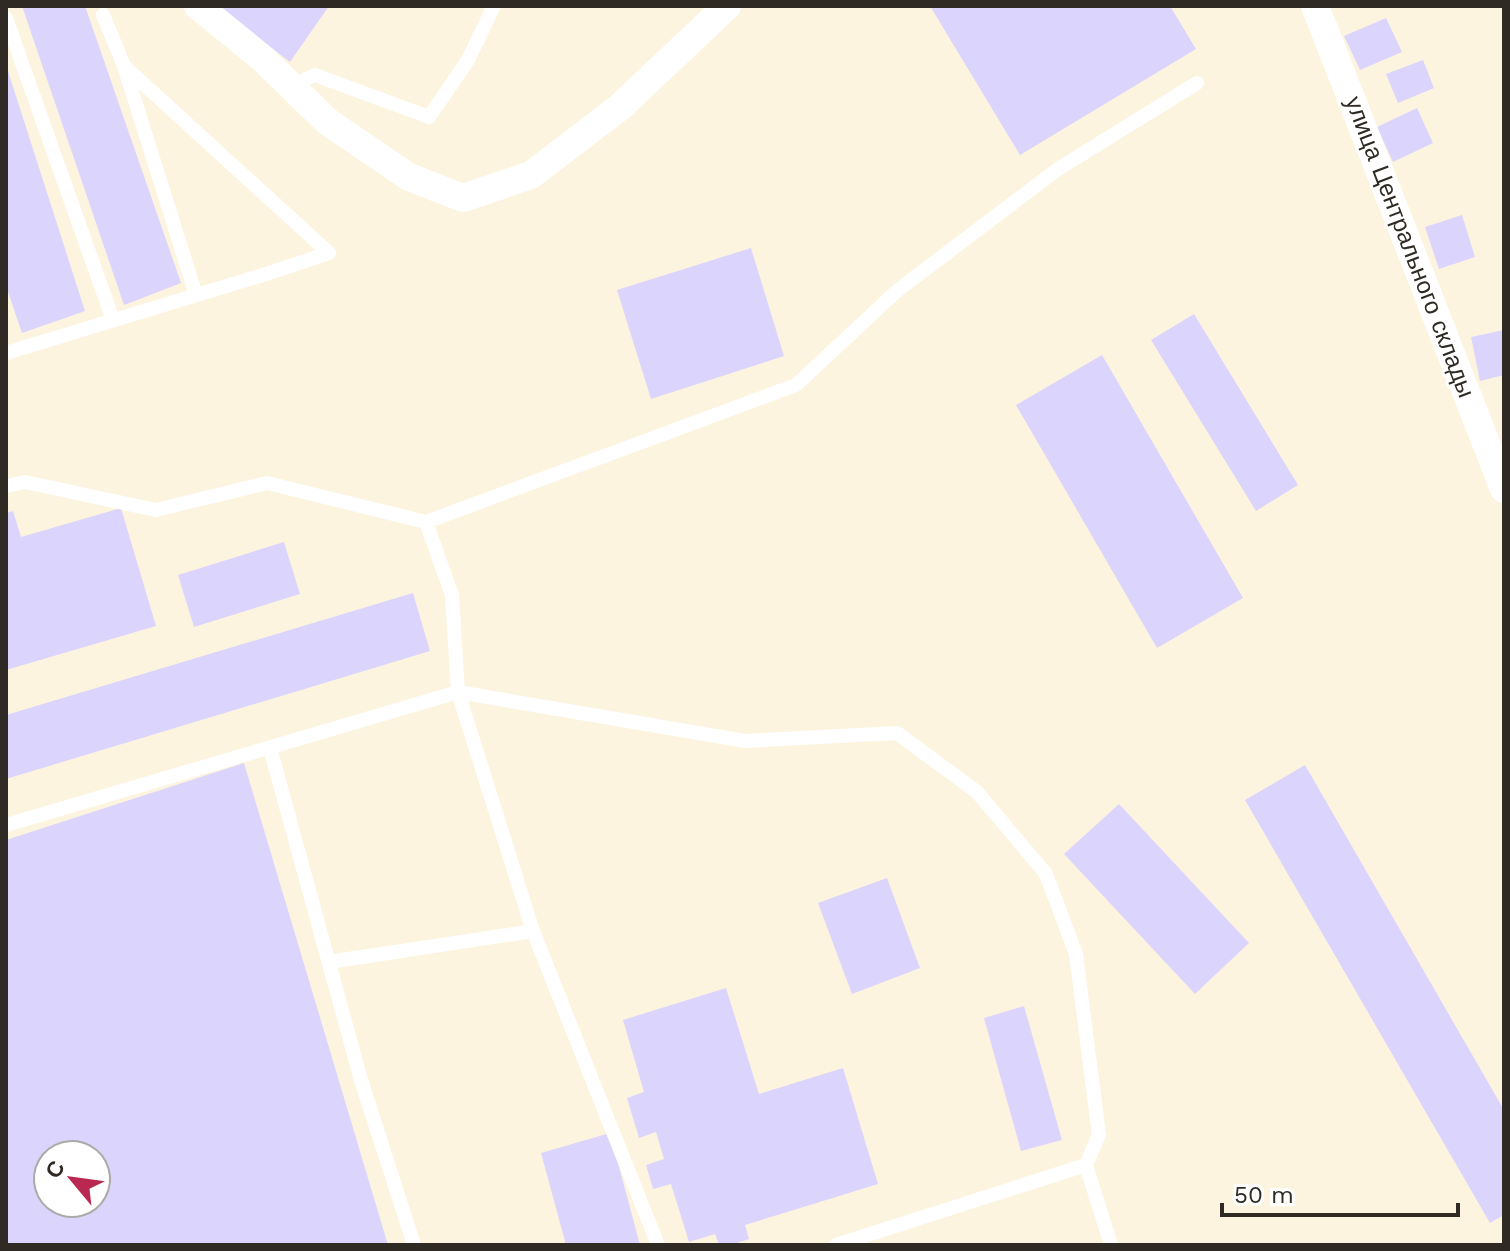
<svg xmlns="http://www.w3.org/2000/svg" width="1510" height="1251" font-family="'Work Sans',sans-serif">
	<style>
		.building { fill: #dbd4fc; fill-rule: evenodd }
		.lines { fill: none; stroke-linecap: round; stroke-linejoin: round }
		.lane { stroke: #fff; stroke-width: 14 }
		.street { stroke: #fff; stroke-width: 28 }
		.labels { text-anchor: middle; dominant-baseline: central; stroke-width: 6; stroke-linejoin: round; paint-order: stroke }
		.street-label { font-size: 24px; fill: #2f2b24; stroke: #fff }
	</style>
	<rect width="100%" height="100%" fill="#fdf4e0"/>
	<!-- building -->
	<path class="building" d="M22,6H85L181,283L124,305Z
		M216,6H329L290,62Z
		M930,6H1170L1196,49L1020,155Z
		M1386,18L1402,52L1360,70L1344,36Z
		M1423,60L1434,88L1398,103L1386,74Z
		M7,68L85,311L22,333L6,286Z
		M1417,108L1433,143L1393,162L1377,127Z
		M1462,215L1475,257L1439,269L1425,227Z
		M751,248L784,356L651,399L617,290Z
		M1194,314L1298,485L1256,511L1151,340Z
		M1504,330V375L1480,381L1471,337Z
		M1102,355L1243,598L1157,648L1016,405Z
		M121,508L156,626L6,670V513L13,511L21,537Z
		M284,542L300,594L194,627L178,575Z
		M413,593L430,651L6,779V715Z
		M244,763L388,1245H6V840ZM48,1155H96V1203H48Z
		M1305,765L1504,1110V1215L1490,1223L1245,800Z
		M1119,804L1249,943L1195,994L1064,854Z
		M887,878L920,968L852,994L818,903Z
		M726,988L759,1094L843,1068L878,1184L745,1225L749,1239L731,1245H719L715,1234L689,1242L671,1184L653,1189L646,1165L664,1159L656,1132L639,1138L627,1098L644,1092L623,1020Z
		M1024,1006L1062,1140L1021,1151L984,1018Z
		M610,1133L640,1245H566L541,1153Z"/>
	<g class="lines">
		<!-- lane -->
		<path class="lane" d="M103,15L124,66
			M6,18L113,320
			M291,86L315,75L429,117L468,60L494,6
			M6,353L269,273L329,253L124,66L196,295
			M6,486L25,482L156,510L267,483L426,522
			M270,748L361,1080L414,1245
			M6,825L458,692L452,595L426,522L796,385L898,290L1058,169L1197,83
			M533,931L658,1245
			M329,962L533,931L458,692L745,741L897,733L977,792L1046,874L1076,954L1099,1135L1086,1165L836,1245
			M1086,1165L1111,1245"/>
		<!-- street -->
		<path class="street" d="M198,6L262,58L328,122L409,177L463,198L531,175L620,107L727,6
			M1315,6L1504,489"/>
	</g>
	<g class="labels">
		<!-- street labels -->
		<g class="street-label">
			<text transform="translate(1410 247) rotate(69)">улица Центрального склады</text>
		</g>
	</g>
	<!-- border -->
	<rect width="1510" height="1251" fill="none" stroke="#2f2b24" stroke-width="16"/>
	<!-- north arrow -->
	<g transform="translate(72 1179) rotate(299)"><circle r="38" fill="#ffffff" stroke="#acaaa7" stroke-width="2"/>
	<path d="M0-6L14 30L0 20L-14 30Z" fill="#b92850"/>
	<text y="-12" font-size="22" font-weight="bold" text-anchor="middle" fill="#2f2b24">С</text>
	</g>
	<!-- scale -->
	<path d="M1222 1203v12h236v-12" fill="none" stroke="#2f2b24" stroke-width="4"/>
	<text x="1234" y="1203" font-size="24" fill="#2f2b24" stroke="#ffffff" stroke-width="6" paint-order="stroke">50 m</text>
</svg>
